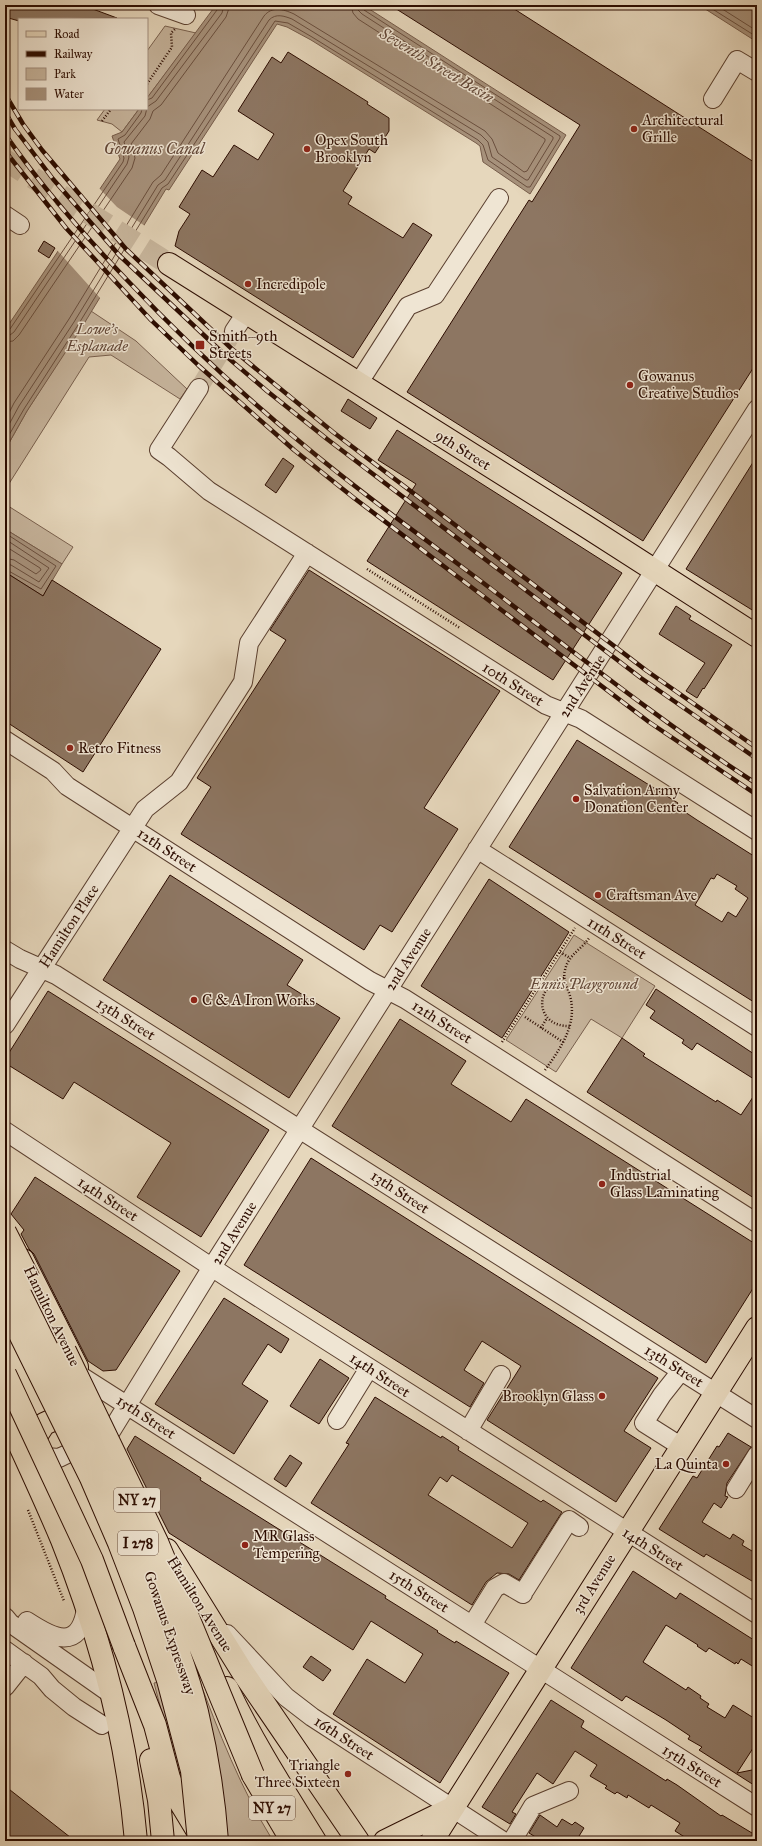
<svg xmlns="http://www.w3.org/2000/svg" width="762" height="1846" font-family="'IM FELL Great Primer',serif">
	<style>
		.green { fill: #c6b49c; stroke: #79604e }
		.water { fill: #a7927c; stroke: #765c4a }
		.pier { fill: #e6d7bc }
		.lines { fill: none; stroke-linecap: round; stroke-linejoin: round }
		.shore { stroke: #6a4f3e; stroke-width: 1 }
		.building { fill: #8d7662; stroke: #2c0c00; fill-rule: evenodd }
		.minor-tunnel { stroke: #cab9a0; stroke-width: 18; stroke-dasharray: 18 9; stroke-linecap: butt }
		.major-tunnel { stroke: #cab9a0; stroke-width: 22; stroke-dasharray: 22 11; stroke-linecap: butt }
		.minor-casing { stroke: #5a3f2f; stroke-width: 20 }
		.major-casing { stroke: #2c0c00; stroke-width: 24 }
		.highway-casing { stroke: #2c0c00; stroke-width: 24 }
		.path { stroke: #2c0c00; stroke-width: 2.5; stroke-dasharray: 1 2; stroke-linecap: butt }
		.minor { stroke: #efe5d3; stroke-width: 18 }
		.major { stroke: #e6d7bc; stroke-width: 22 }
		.highway { stroke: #e6d7bc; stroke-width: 22 }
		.rail-casing { stroke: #2c0c00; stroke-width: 4.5 }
		.rail { stroke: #efe5d3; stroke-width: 3; stroke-dasharray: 9; stroke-linecap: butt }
		.highway-bridge-casing { stroke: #2c0c00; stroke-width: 24; stroke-linecap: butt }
		.highway-bridge { stroke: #e6d7bc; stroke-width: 22 }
		.poi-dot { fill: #8f2418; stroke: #efe5d3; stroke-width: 1.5 }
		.labels { text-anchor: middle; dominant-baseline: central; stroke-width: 3; stroke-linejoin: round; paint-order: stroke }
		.shield { fill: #efe5d3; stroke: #664d3f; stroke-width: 1 }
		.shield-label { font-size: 14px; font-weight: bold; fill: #2c0c00 }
		.poi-label { font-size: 15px; fill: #2c0c00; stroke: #efe5d3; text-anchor: start }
		.park-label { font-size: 15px; font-style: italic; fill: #624737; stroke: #efe5d3 }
		.street-label { font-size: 15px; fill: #2c0c00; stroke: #efe5d3 }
		.water-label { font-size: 16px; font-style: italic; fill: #634838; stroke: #efe5d3 }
	</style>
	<rect width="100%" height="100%" fill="#e6d7bc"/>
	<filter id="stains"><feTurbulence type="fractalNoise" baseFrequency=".005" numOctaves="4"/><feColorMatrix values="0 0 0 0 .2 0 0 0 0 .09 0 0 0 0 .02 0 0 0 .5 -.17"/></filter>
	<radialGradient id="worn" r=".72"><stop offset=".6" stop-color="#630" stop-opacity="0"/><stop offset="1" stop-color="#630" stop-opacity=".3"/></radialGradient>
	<!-- green -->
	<path class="green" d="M165,26L196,33L147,98V51Z
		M105,109H139L122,132L112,124L97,120Z
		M91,311L136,341L187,389L180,399L111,355L89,357L5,490V450L27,411Z
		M5,504L73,547L62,564L5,529Z
		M574,935L655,986L622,1038L591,1019L556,1072L506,1040Z
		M197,1674C219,1733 240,1787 273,1841H220L180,1781L154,1683Z"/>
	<!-- water -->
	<path class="water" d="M216,5H363L566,135L530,194L483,162L480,146L476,143L311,40L287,27L277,24L169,190L166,189L82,327L27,411L5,450V330L120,159L112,136L122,132L139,109H147V98Z
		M699,5H757V42Z
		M5,529L62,564L43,596L5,572Z"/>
	<!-- pier -->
	<path class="pier" d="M98,187L117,207L145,226L101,299L56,249Z"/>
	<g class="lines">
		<!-- shore -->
		<path class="shore" d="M706,5L757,37
			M716,5L757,31
			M147,100L152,98L217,10L219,5
			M147,107L156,101L222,13L224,5
			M5,331L10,329L123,162L124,158L118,139L125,135L141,113L142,109
			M5,336L10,335L14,332L127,164L129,157L124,142L145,116L147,108
			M5,342L13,341L19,335L132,168L135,158L131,144L150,119L153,111L161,105L226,17L230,5
			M5,421L14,403L69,319L153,182L161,175L264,16C272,6 283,9 294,14L485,131L492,139L498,153L524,172L527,171L545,141V139L358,19L353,13L351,5
			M5,432L19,406L74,322L158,185L165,180L269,20C276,13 284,16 292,19L481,135L488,142L492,157L526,180H528L553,139V137L362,14L358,10L357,5
			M5,442L24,409L78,325L162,188L168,184L275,21L288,23L312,37L478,140L483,145L488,160L527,187H530L560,138V136L364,10L362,5
			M5,533L56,566L41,589L5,569
			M5,539L49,568L39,582L11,565L5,564
			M5,546L40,568L41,570L36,574L14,560L5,558"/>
	</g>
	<!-- building -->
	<path class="building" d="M5,5H82L117,18L19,19V21L5,17Z
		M390,5H508L757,164V362L643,541L407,392L529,200L532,202L580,125Z
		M288,52L368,102L367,104L389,118V131L375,153L369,149L343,191L352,197L348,204L403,238L413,223L432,235L353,358L175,246L179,231L190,214L179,207L202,170L213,177L234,145L258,160L274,134L238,111L272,57L281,63Z
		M44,241L55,248L49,258L38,251Z
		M348,399L377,418L370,429L341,411Z
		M397,430L622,573L553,680L367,561L416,484L378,460Z
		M757,456V613L686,569Z
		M283,458L294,466L276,493L265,485Z
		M309,570L500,691L424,808L458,829L392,932L380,925L364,950L181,834L211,787L197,778L286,640L270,630Z
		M5,572L43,596L52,580L161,649L83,772L5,721Z
		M676,606L691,616L689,619L732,645L704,689L703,688L697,698L686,691L705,663L659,634Z
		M577,740L678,803L676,806L697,820L757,858V1004L509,847ZM717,874L737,886L735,889L748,898L736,917L728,912L722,922L695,905L711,878L714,879Z
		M170,875L303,960L287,985L340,1018L289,1098L103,980Z
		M489,879L569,932L502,1038L421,986Z
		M656,989L757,1056V1081L697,1043L692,1050L682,1043L684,1040L650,1018L655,1011L646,1005Z
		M48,991L269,1130L201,1237L137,1197L171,1143L74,1082L63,1099L5,1063V1059Z
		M400,1019L466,1061L451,1084L511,1122L526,1099L757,1245V1282L706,1363L332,1126Z
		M622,1038L645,1054L643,1056L716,1102L717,1100L741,1115L757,1091V1200L587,1092Z
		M311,1158L658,1378L624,1431L651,1448L616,1502L487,1420L521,1366L482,1341L464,1370L484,1383L470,1407L244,1265Z
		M35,1177L180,1271L116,1370L103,1371L88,1361L34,1254L29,1249L21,1234L24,1230L11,1214Z
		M224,1298L289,1339L281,1353L268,1344L242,1384L268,1401L234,1454L155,1404Z
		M320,1359L349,1378L319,1424L290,1406Z
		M375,1397L441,1438L442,1436L459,1447L458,1450L541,1502L543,1500L562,1512L519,1580L509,1574L497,1573L486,1582L472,1605L311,1503L349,1444L346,1443ZM452,1475L528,1523L512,1548L428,1495L440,1477L447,1482Z
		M728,1433L751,1447L727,1483L725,1496L728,1497L721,1508L714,1503L702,1522L730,1539L733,1534L744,1541L742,1545L757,1554V1584L706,1554L704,1557L659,1529L693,1476L697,1478L717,1446L719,1447Z
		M135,1436L201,1478L200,1480L386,1596L385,1598L438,1631L437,1632L455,1643L456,1641L509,1673L440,1783L333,1714L367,1659L405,1683L423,1654L371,1621L353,1650L169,1533L127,1449Z
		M290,1455L302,1463L286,1487L274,1479Z
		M633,1571L676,1599L680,1593L757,1642V1669L741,1659L738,1664L736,1662L735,1664L709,1648L706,1652L697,1646L698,1645L666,1625L643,1662L686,1690L688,1687L701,1696L700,1698L709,1704L707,1707L725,1718L733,1705L757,1720V1742L737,1773L757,1769V1787L699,1750L702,1747L688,1739L690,1736L666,1720L626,1696L622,1701L571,1668Z
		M311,1656L331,1670L323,1681L303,1667Z
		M551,1700L584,1721L581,1727L666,1781L667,1779L677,1785L721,1816L722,1815L757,1836V1841H691L675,1831L680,1823L651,1805L649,1808L628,1795L627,1798L617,1792L615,1794L605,1788L607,1786L590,1776L597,1765L575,1751L553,1784L537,1773L512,1812L516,1814L510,1824L482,1807Z
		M5,1786L75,1841H5Z
		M540,1815L557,1827L562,1819L572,1825L575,1822L584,1828L576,1841H542L529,1833Z"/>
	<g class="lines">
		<!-- minor-tunnel -->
		<path class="minor-tunnel" d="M199,388L234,331"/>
		<!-- major-tunnel -->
		<path class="major-tunnel" d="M5,160L169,264"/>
		<!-- minor casing -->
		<g class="minor-casing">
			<path id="minor" d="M158,5L186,15
				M713,99L737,60L757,72
				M5,215L20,225
				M234,331L246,313
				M358,384L408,306L435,295L499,198
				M199,388L159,450L169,457L209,491L546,705L581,719L757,831
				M5,740L53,771L67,786L370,981L405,999L757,1223
				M477,849L757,1027
				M5,950L20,959L56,975L757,1419
				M5,1025L145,809L179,782L243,682L249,643L307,553
				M5,1131L228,1278L757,1614
				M681,1371L662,1395L644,1423L682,1447
				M81,1376L757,1807
				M337,1420L369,1368
				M468,1431L501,1375
				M32,1456L59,1458L110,1433L212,1267L757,409
				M736,1489L757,1455
				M525,1590L569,1520L579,1527
				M5,1617L10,1623L111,1694
				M27,1621C53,1638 79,1652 86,1609
				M472,1625L495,1588L504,1583L523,1594
				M227,1634L286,1697L312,1717L503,1841
				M5,1650L41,1676L52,1689L74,1707L102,1725
				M5,1687L24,1663
				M512,1841L533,1806L569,1791"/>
		</g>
		<!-- major casing -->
		<g class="major-casing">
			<path id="major" d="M169,264L584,525L757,636
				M23,1260L77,1367
				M5,1413C24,1455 44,1497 62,1540C100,1635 127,1738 136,1841
				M26,1452L44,1424L77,1409
				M167,1550L242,1671L358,1841
				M385,1841L452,1808
				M432,1841L757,1328"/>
		</g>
		<!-- highway casing -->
		<g class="highway-casing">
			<path id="highway" d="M124,1646L155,1725L169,1778L177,1797L200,1835
				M227,1688C252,1741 284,1791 315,1841
				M151,1760L159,1800L163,1841
				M253,1775L292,1841"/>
		</g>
		<!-- path -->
		<path class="path" d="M147,84L172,47L171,33L176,28
			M102,121L111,109
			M367,569L460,628
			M560,952L570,958
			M564,978C533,986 535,1027 570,1026
			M525,1017L563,1042
			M541,1028L547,1018
			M502,1042L575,928
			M545,1070C560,1049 576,1027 571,1000C569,989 562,981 565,970C568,955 582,949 589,938
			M28,1510L64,1601"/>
		<!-- minor -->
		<use href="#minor" class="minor"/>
		<!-- major -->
		<use href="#major" class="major"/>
		<!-- highway -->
		<use href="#highway" class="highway"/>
		<!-- rail casing -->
		<g class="rail-casing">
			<path id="rail" d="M5,94L23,124L42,150L126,249L232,349L333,432L647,671L757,748
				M5,112L15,129L53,179L119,255L226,356L267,391L327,439L641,678L757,759
				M5,134C41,186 83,234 127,280C181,337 238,391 299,441C358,491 421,536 482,582C573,651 661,722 757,784
				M5,151L66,228L151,320L199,366L294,450L354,498L649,722L757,795"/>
		</g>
		<!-- rail -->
		<use href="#rail" class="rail"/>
		<!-- highway-bridge casing -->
		<g class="highway-bridge-casing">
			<path id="highway-bridge" d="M5,1232L29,1279
				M5,1263C58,1372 114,1480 157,1594C172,1633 187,1672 197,1712C207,1754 214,1798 217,1841
				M5,1304L91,1478L119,1543L144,1608L168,1680L192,1771L199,1841
				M65,1351L157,1542L253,1775
				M5,1374L92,1560L124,1646"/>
		</g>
		<!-- highway-bridge -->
		<use href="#highway-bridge" class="highway-bridge"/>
	</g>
	<!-- markers -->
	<g class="poi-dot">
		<circle cx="634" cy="129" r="4"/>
		<circle cx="307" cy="149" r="4"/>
		<circle cx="248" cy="284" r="4"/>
		<rect x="195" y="340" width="10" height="10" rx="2"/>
		<circle cx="630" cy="385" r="4"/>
		<circle cx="70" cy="748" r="4"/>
		<circle cx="576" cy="799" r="4"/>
		<circle cx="598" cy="895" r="4"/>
		<circle cx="194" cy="1000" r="4"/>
		<circle cx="602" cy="1184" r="4"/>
		<circle cx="602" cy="1396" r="4"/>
		<circle cx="726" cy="1464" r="4"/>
		<circle cx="245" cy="1545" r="4"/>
		<circle cx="348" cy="1774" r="4"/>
	</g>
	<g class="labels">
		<!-- shield labels -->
		<g class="shield">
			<rect x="114" y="1488" width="46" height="24" rx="3"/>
			<rect x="118" y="1531" width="40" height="24" rx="3"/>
			<rect x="249" y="1796" width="46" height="24" rx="3"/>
		</g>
		<g class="shield-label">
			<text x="137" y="1500">NY 27</text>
			<text x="138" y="1543">I 278</text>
			<text x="272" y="1808">NY 27</text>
		</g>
		<!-- poi labels -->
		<g class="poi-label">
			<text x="642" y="120">Architectural<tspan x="642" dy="17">Grille</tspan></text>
			<text x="315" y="140">Opex South<tspan x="315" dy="17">Brooklyn</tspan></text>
			<text x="256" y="284">Incredipole</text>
			<text x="209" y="336">Smith–9th<tspan x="209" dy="17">Streets</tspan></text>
			<text x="638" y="376">Gowanus<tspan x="638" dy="17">Creative Studios</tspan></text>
			<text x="78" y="748">Retro Fitness</text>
			<text x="584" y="790">Salvation Army<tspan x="584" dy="17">Donation Center</tspan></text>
			<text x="606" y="895">Craftsman Ave</text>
			<text x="202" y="1000">C &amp; A Iron Works</text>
			<text x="610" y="1175">Industrial<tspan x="610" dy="17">Glass Laminating</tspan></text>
			<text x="594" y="1396" text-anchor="end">Brooklyn Glass</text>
			<text x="718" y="1464" text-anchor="end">La Quinta</text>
			<text x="253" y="1536">MR Glass<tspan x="253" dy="17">Tempering</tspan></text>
			<text x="340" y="1765" text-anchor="end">Triangle<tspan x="340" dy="17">Three Sixteen</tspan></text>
		</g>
		<!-- park labels -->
		<g class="park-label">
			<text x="97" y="329">Lowe's<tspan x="97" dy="17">Esplanade</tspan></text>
			<text x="584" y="984">Ennis Playground</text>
		</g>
		<!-- street labels -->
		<g class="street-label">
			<text transform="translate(463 450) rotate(32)">9th Street</text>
			<text transform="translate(513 684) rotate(32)">10th Street</text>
			<text transform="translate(582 686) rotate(-57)">2nd Avenue</text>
			<text transform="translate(167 850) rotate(33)">12th Street</text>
			<text transform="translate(69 926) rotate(-57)">Hamilton Place</text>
			<text transform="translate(617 938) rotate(32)">11th Street</text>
			<text transform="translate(408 959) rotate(-57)">2nd Avenue</text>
			<text transform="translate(126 1019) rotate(32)">13th Street</text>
			<text transform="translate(442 1022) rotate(32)">12th Street</text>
			<text transform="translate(400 1192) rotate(33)">13th Street</text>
			<text transform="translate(108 1199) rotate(33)">14th Street</text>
			<text transform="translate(234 1233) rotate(-58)">2nd Avenue</text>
			<text transform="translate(52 1316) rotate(64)">Hamilton Avenue</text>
			<text transform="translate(674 1366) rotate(32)">13th Street</text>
			<text transform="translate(380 1375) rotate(33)">14th Street</text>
			<text transform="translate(146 1417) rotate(33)">15th Street</text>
			<text transform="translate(653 1549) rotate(32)">14th Street</text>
			<text transform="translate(594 1584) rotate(-58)">3rd Avenue</text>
			<text transform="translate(419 1591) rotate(32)">15th Street</text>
			<text transform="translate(200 1604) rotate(58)">Hamilton Avenue</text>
			<text transform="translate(170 1633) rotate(71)">Gowanus Expressway</text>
			<text transform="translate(344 1738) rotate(33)">16th Street</text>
			<text transform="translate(692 1766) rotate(32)">15th Street</text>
		</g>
		<!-- water labels -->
		<g class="water-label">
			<text transform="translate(437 65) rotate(31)">Seventh Street Basin</text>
			<text x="154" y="148">Gowanus Canal</text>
		</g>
	</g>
	<!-- margin -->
	<rect width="762" height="1846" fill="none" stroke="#e6d7bc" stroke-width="20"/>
	<rect x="6" y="6" width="750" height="1834" fill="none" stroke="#2c0c00" stroke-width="2"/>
	<rect x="10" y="10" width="742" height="1826" fill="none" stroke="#2c0c00"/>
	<!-- legend -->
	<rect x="18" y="18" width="130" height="92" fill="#efe5d3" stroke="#a18e7f"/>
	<rect x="26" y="31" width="20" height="6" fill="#e6d7bc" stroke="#a18e7f"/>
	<text x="54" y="38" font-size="12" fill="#2c0c00">Road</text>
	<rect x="26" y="51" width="20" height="6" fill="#2c0c00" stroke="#a18e7f"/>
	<text x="54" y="58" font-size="12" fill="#2c0c00">Railway</text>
	<rect x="26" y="68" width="20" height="12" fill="#c6b49c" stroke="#a18e7f"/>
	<text x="54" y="78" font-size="12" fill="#2c0c00">Park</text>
	<rect x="26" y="88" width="20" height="12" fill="#a7927c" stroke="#a18e7f"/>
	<text x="54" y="98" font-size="12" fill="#2c0c00">Water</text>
	<rect width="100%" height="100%" filter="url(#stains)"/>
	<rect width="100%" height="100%" fill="url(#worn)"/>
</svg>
